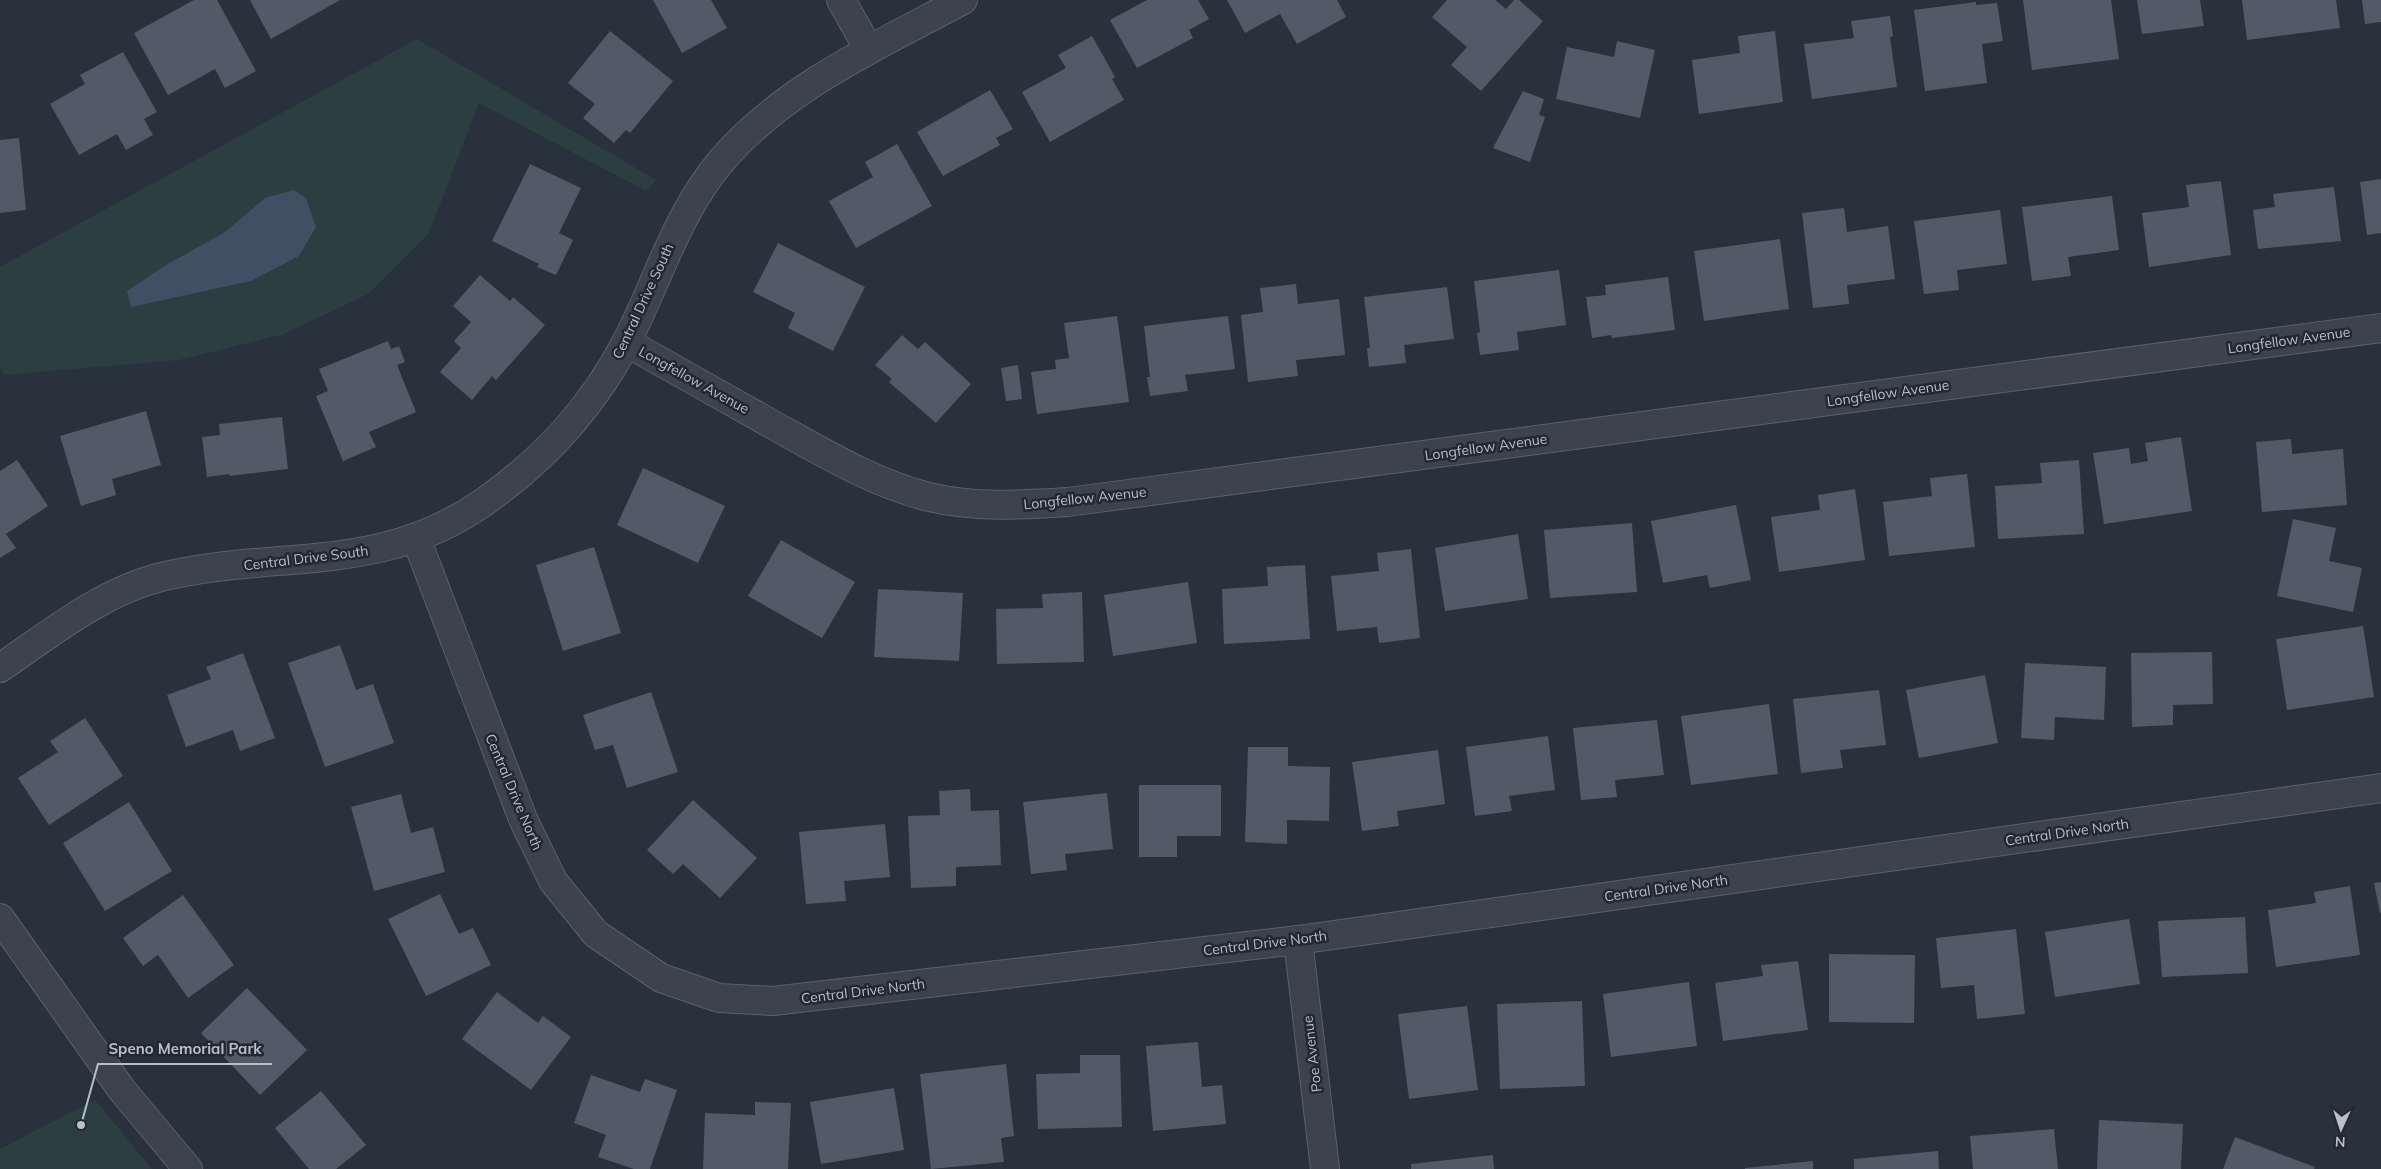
<svg xmlns="http://www.w3.org/2000/svg" width="2381" height="1169" font-family="Mulish,sans-serif">
	<style>
		.green { fill: #2c3e3f }
		.water { fill: #414e64 }
		.building { fill: #525a68 }
		.lines { fill: none; stroke-linecap: round; stroke-linejoin: round }
		.minor-casing { stroke: #5a616b; stroke-width: 30 }
		.tertiary-casing { stroke: #5a616b; stroke-width: 30 }
		.minor { stroke: #3c434e; stroke-width: 28 }
		.tertiary { stroke: #3c434e; stroke-width: 28 }
		.labels { text-anchor: middle; dominant-baseline: central; stroke-width: 5; stroke-linejoin: round; paint-order: stroke }
		.street-label { font-size: 14px; fill: #b9bec8; stroke: #212833 }
		.leader { fill: none; stroke: #b9bec8; stroke-width: 2 }
		.callout-dot { fill: #b9bec8; stroke: #212833; stroke-width: 2 }
		.callout-label { font-size: 15px; text-anchor: middle; font-weight: bold; fill: #b9bec8; stroke: #212833; stroke-width: 5; stroke-linejoin: round; paint-order: stroke }
	</style>
	<rect width="100%" height="100%" fill="#29313d"/>
	<!-- green -->
	<path class="green" d="M417,39L656,180L646,191L479,103L429,233L368,294L284,334L179,360L4,375L0,369V267Z
		M95,1100L152,1169H0V1149Z"/>
	<!-- water -->
	<path class="water" d="M294,190L306,198L316,227L299,256L251,281L131,307L127,291L166,265L225,232L265,198Z"/>
	<!-- building -->
	<path class="building" d="M194,0H217L256,71L225,88L215,69L168,95L134,33Z
		M250,0H340L271,39Z
		M653,0H711L727,28L682,53Z
		M1147,0H1198L1209,19L1189,30L1193,38L1137,68L1110,20Z
		M1227,0H1337L1346,17L1297,44L1280,14L1245,33Z
		M1447,0H1495L1506,9L1514,0H1519L1543,21L1481,91L1451,65L1467,47L1432,17Z
		M2023,0H2111L2119,59L2032,70Z
		M2137,0H2200L2204,26L2142,34Z
		M2242,0H2336L2340,28L2247,40Z
		M2362,0H2381V22L2365,24Z
		M1976,2V5L1997,3L2003,41L1982,44L1987,83L1925,91L1914,10Z
		M1890,16L1893,36L1890,37L1897,87L1812,99L1804,44L1854,38L1851,21Z
		M610,31L673,81L630,133L626,130L614,143L583,118L595,104L568,83Z
		M1775,31L1783,102L1699,114L1692,60L1740,53L1738,36Z
		M1092,36L1115,77L1112,79L1124,100L1050,142L1022,92L1066,68L1058,55Z
		M1617,41L1655,50L1640,118L1556,99L1567,47L1614,57Z
		M123,52L157,112L144,119L153,135L126,150L117,134L79,155L50,104L85,84L80,75Z
		M990,90L1013,129L996,138L1000,145L943,176L917,132Z
		M1523,91L1544,99L1539,115L1545,117L1530,162L1493,148Z
		M19,138L26,210L0,213V140Z
		M897,144L932,206L856,248L829,201L873,177L865,162Z
		M530,164L581,188L559,233L573,240L556,275L537,267L539,264L492,241Z
		M2381,179V233L2367,235L2360,182Z
		M2221,181L2231,255L2149,267L2142,213L2189,207L2186,185Z
		M2334,187L2341,241L2258,249L2253,210L2275,207L2273,194Z
		M2112,196L2119,250L2068,257L2071,276L2032,281L2022,207Z
		M1844,208L1847,232L1888,226L1895,279L1847,285L1849,304L1813,308L1802,213Z
		M2000,210L2007,264L1957,270L1959,290L1924,294L1914,221Z
		M1780,239L1789,309L1704,321L1694,251Z
		M778,243L865,287L833,351L788,328L795,313L753,292Z
		M1559,270L1566,325L1517,332L1519,350L1480,355L1477,333L1480,332L1474,281Z
		M480,275L510,301L513,297L545,325L496,380L492,376L472,400L440,372L461,348L454,341L471,322L453,306Z
		M1668,277L1675,330L1612,338L1611,335L1592,338L1586,297L1606,295L1605,285Z
		M1296,284L1298,304L1339,299L1345,355L1296,360L1298,376L1248,382L1241,315L1263,312L1260,288Z
		M1447,287L1454,339L1404,345L1406,363L1369,367L1367,348H1370L1364,297Z
		M1117,316L1129,402L1037,414L1031,372L1056,369L1055,360L1069,358L1064,323Z
		M1228,316L1235,369L1185,375L1188,391L1150,396L1147,377H1150L1144,326Z
		M902,335L918,349L925,342L971,384L936,423L889,382L892,379L875,365Z
		M388,341L391,349L399,346L405,362L397,365L416,412L369,432L376,447L343,461L316,396L328,391L319,369Z
		M1018,365L1022,399L1006,401L1001,368Z
		M146,411L161,465L112,479L116,495L81,506L60,436Z
		M282,417L288,469L229,476L230,474L207,477L202,437L220,435L219,424Z
		M2181,437L2192,511L2104,524L2093,453L2129,448L2131,464L2148,461L2145,443Z
		M2291,439L2292,454L2343,449L2347,505L2262,512L2256,442Z
		M17,460L48,506L6,534L16,548L0,558V471Z
		M2079,460L2084,534L1998,539L1995,486L2042,483L2040,463Z
		M643,468L725,506L698,563L617,525Z
		M1967,474L1975,547L1889,556L1883,502L1932,496L1930,478Z
		M1855,489L1865,560L1779,572L1771,517L1820,510L1818,495Z
		M1736,505L1751,580L1710,588L1707,575L1663,583L1651,521Z
		M2293,519L2336,528L2329,561L2362,568L2353,612L2277,596Z
		M1632,523L1637,592L1550,598L1544,530Z
		M1518,534L1528,599L1445,611L1435,548Z
		M781,540L855,582L822,638L748,596Z
		M594,547L621,633L563,651L536,565Z
		M1411,549L1420,638L1379,643L1377,627L1337,631L1331,576L1379,571L1377,553Z
		M1305,565L1310,639L1224,644L1222,589L1268,586L1267,567Z
		M1188,582L1197,643L1113,656L1104,595Z
		M878,589L963,593L959,661L874,657Z
		M1082,592L1084,662L997,664L996,609L1043,608L1042,594Z
		M2363,626L2374,697L2287,710L2276,639Z
		M340,645L356,690L373,684L394,743L325,767L288,663Z
		M2212,652L2213,704L2173,705V725L2132,727L2131,653Z
		M243,653L275,738L240,751L233,730L186,747L167,695L211,679L206,667Z
		M2025,663L2106,667L2104,720L2055,717L2054,740L2021,738Z
		M1985,675L1998,743L1919,758L1906,690Z
		M1879,690L1886,745L1840,750L1843,768L1801,773L1793,699Z
		M651,692L678,772L627,788L613,745L595,750L583,715Z
		M1769,704L1778,774L1691,785L1681,716Z
		M85,718L123,776L49,825L18,778L58,752L50,741Z
		M1657,720L1664,775L1615,780L1617,797L1581,800L1573,728Z
		M1548,736L1555,790L1509,796L1512,811L1475,816L1466,747Z
		M1248,747H1288V766L1330,767L1329,821L1287,820V844L1245,842Z
		M1438,750L1445,804L1397,811L1399,826L1362,831L1352,762Z
		M1139,785H1221V836H1177V857H1139Z
		M970,789L971,811L999,810L1001,865L956,867V886L911,888L908,816L940,815L939,791Z
		M1107,793L1113,849L1065,854L1067,870L1031,874L1023,802Z
		M401,794L411,833L433,827L445,872L374,891L351,807Z
		M693,800L757,858L720,898L683,864L673,874L647,850Z
		M129,802L172,871L105,911L63,843Z
		M885,824L890,877L844,881L846,901L806,904L799,832Z
		M2381,882V913H2380L2374,883Z
		M2350,886L2360,955L2276,967L2268,910L2316,903L2314,892Z
		M440,894L459,934L473,928L491,965L426,996L388,919Z
		M183,895L234,965L188,998L158,955L143,966L123,938Z
		M2245,917L2248,973L2162,977L2158,921Z
		M2129,919L2140,984L2055,997L2045,932Z
		M2016,929L2025,1014L1977,1019L1974,985L1941,988L1936,938Z
		M1829,954L1915,955L1914,1023L1829,1022Z
		M1798,961L1808,1030L1723,1041L1715,983L1763,976L1761,965Z
		M1689,982L1697,1046L1611,1057L1603,994Z
		M247,988L307,1050L260,1095L201,1033Z
		M497,992L538,1023L543,1016L571,1037L531,1090L462,1039Z
		M1582,1001L1585,1086L1500,1089L1497,1004Z
		M1467,1006L1478,1090L1409,1099L1398,1014Z
		M1198,1042L1202,1087L1222,1085L1226,1124L1153,1131L1146,1046Z
		M1080,1055H1120L1122,1127L1038,1129L1036,1074L1080,1073Z
		M1006,1064L1014,1136L1001,1138L1004,1162L931,1169L920,1074Z
		M591,1075L640,1092L645,1079L677,1090L650,1169H634L598,1157L606,1135L574,1123Z
		M894,1088L904,1150L821,1164L810,1102Z
		M321,1091L366,1145L336,1169H309L275,1128Z
		M755,1102L791,1103L788,1169H703L705,1113L755,1115Z
		M2099,1120L2183,1124L2181,1169H2097Z
		M2054,1129L2058,1169H1973L1970,1136Z
		M2235,1137L2315,1167L2314,1169H2223Z
		M1938,1151L1939,1169H1854V1159Z
		M1493,1155L1494,1169H1411V1164Z
		M1813,1161V1169H1745V1168Z"/>
	<g class="lines">
		<!-- minor casing -->
		<g class="minor-casing">
			<path id="minor" d="M841,0L869,50
				M626,342C676,370 725,398 775,426C824,453 873,483 929,497C975,508 1021,505 1068,502L2381,328
				M416,538L523,819L553,881L596,934L661,978L719,998L773,1001L1298,940L2381,788
				M0,668C50,634 101,592 161,577C275,549 379,576 484,502C545,459 592,408 627,341C658,280 677,213 722,160C785,87 879,45 963,0
				M1298,940L1325,1169"/>
		</g>
		<!-- tertiary casing -->
		<g class="tertiary-casing">
			<path id="tertiary" d="M0,918L122,1090L188,1169"/>
		</g>
		<!-- minor -->
		<use href="#minor" class="minor"/>
		<!-- tertiary -->
		<use href="#tertiary" class="tertiary"/>
	</g>
	<g class="labels">
		<!-- street labels -->
		<g class="street-label">
			<text transform="translate(643 301) rotate(-65)">Central Drive South</text>
			<text transform="translate(2289 340) rotate(-8)">Longfellow Avenue</text>
			<text transform="translate(694 380) rotate(29)">Longfellow Avenue</text>
			<text transform="translate(1888 393) rotate(-8)">Longfellow Avenue</text>
			<text transform="translate(1486 447) rotate(-8)">Longfellow Avenue</text>
			<text transform="translate(1085 498) rotate(-6)">Longfellow Avenue</text>
			<text transform="translate(306 558) rotate(-7)">Central Drive South</text>
			<text transform="translate(514 792) rotate(67)">Central Drive North</text>
			<text transform="translate(2067 832) rotate(-8)">Central Drive North</text>
			<text transform="translate(1666 888) rotate(-8)">Central Drive North</text>
			<text transform="translate(1265 943) rotate(-7)">Central Drive North</text>
			<text transform="translate(863 991) rotate(-7)">Central Drive North</text>
			<text transform="translate(1312 1054) rotate(-97)">Poe Avenue</text>
		</g>
	</g>
	<!-- callouts -->
	<path class="leader" d="M81 1125L98 1064H272"/>
	<circle class="callout-dot" cx="81" cy="1125" r="5"/>
	<g class="callout-label">
		<text x="185" y="1054">Speno Memorial Park</text>
	</g>
	<!-- north arrow -->
	<g transform="translate(2341 1129) rotate(183)" stroke="#212833" stroke-width="4" paint-order="stroke">
	<path d="M0-4L9 19L0 12L-9 19Z" fill="#b9bec8"/>
	<text y="-8" font-size="14" font-weight="bold" text-anchor="middle" fill="#b9bec8">N</text>
	</g>
</svg>
